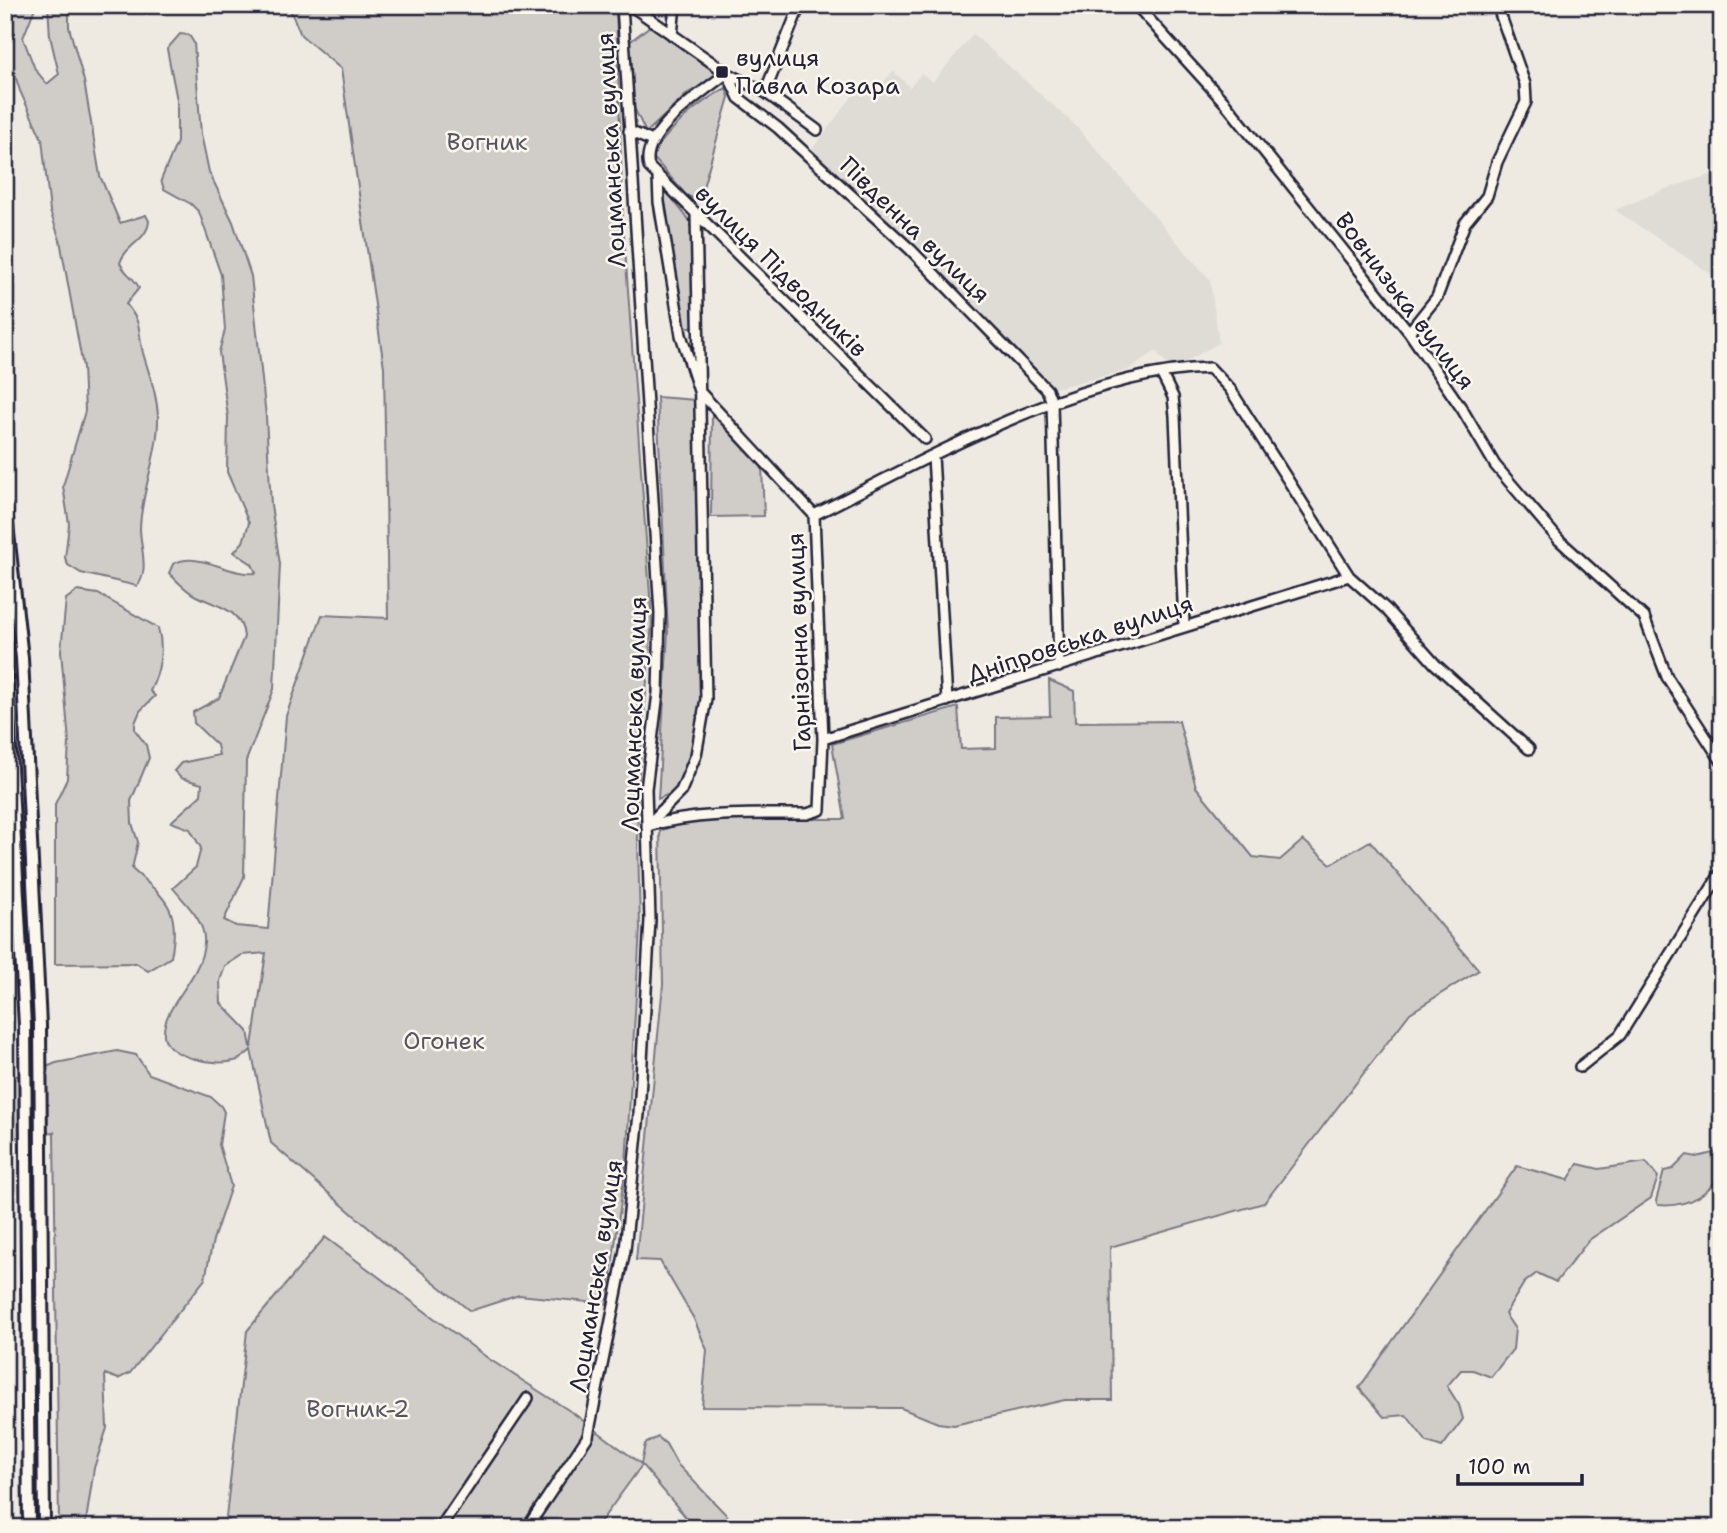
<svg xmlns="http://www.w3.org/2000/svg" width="1727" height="1533" font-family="'Shantell Sans',sans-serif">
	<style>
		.built { fill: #dfdbd5 }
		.green { fill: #d0cdc9; stroke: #797882; stroke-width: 2; fill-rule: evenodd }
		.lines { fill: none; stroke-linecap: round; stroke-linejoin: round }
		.minor-casing { stroke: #22223b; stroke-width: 14 }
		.major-casing { stroke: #22223b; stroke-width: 16 }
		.minor { stroke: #fbf7ec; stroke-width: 9 }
		.major { stroke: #fbf7ec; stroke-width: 10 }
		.poi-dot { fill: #22223b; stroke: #fbf7ec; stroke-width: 2.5 }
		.labels { text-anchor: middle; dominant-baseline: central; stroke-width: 5; stroke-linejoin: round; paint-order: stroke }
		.poi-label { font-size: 24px; fill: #22223b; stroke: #fbf7ec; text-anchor: start }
		.park-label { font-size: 24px; fill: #565566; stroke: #fbf7ec }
		.street-label { font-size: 24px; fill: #22223b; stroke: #fbf7ec }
	</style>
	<rect width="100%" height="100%" fill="#eeeae2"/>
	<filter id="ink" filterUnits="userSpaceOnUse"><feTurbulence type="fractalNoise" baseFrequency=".0143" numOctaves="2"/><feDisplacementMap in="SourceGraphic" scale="14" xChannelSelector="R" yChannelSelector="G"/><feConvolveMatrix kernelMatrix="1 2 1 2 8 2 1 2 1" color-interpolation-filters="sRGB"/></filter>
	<g filter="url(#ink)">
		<!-- built -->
		<path class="built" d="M973,34L1076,126L1210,280L1219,343L1171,370L1156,351L1128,370L1051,389L810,152L863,82L879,88L893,71L910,87L921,74L933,82Z
			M1722,171V281L1615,210L1663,190Z"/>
		<!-- green -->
		<path class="green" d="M5,5H36L23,38L35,69L47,84L59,74L50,36L48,5H69V27L84,81L100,176L120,223L146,215L149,221C148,240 125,245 120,263C125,274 135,278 139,288L126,304C144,326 137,330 143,353C149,374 157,394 158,416C159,454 141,491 140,528C140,546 150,572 137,586L81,573L68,565L65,558L69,524L63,486L85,411L83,367L60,240L50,211L42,139L20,91L9,56Z
			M288,5H616L623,221L652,623L637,796L640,929L626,1164L607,1304L519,1295L470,1311L386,1243L271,1143L251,1050C246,1054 241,1060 234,1061C216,1066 166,1058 164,1035C162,1005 201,981 204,943C206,921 185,903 173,888L196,867L201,848L190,829L171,822L201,795L202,784L181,778L174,771L181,763L219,755L217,745L194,723L193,712L219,698L244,637C242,609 217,606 196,596C186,591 177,581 169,573L173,564C199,550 228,576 256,573L252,564L234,552L243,542L249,523L227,472L228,417L219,352L225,330L221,275L199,212L191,204L164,189L161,180L177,142V100L167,49L180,34L189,35L194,43L201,134L209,172L233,222L251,276L266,417L271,505L280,564L274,689L246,761L244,877L224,920L236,926L268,929L286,716L322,615L388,618L384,367L341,69L301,35ZM266,953L252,1046L251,1047L248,1031L221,1003L220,981L225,966L242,955Z
			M650,26L719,75L688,93L646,133L630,99L627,44Z
			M726,88L729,97L699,201L686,195L651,155C673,126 694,105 726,88Z
			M662,186L692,224L695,320L692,327H683Z
			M657,397L696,400L701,697L693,754L678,790L658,799L668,632Z
			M712,411L762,465L764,516L711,517Z
			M77,591L98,594L158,628C164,648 160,672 150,691L155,696L140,711L135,723V730L146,745L149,758L131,801L132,823L138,842L132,869C166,899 181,908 171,957L148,971L136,963L55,964V804L67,779L69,742L61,651L66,599Z
			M1049,680L1074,691L1075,722L1179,721L1196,787L1253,857L1280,860L1303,840L1331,864L1370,841L1479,970L1410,1013L1264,1203L1110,1247L1112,1400H1065L954,1425L938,1423L901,1408L702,1407L707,1350L694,1319L660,1261L636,1260L663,984L660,831L691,819H845L832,744L958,707L961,749L996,748V717L1050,716Z
			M117,1051L136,1055L149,1074L211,1097L221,1106L224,1112L219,1145L231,1186L213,1240L205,1279L130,1373L118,1379L105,1374L107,1428L94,1468L85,1528H59L54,1132L5,1139V1076H25L56,1063Z
			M1717,1152L1722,1156V1173C1707,1195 1687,1208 1658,1205L1656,1201L1664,1171L1673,1169L1687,1155L1697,1157Z
			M1646,1162L1658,1177L1651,1198L1589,1240L1556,1282L1537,1273L1524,1283L1505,1314L1515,1329L1513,1349L1491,1377L1473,1370H1461L1447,1386L1459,1405L1463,1419L1442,1447L1427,1442L1406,1415L1384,1417L1359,1388L1517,1166L1568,1180L1578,1164L1599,1169Z
			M325,1237L489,1359L573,1413L641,1464L645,1444L658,1437L666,1444L677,1464L739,1528H695L642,1465L596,1528H234L226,1517L247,1331Z"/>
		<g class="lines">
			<!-- minor casing -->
			<g class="minor-casing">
				<path id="minor" d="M630,5L727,73L765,92L817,130
					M1136,5L1226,104L1409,332L1462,409L1495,465L1559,540L1644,617L1667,677L1722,762
					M672,35L675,5
					M727,73L739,98L778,128L911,250L1047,390L1052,402L1059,667
					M727,73C703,92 639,133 649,167L925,439
					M765,92L800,5
					M629,131L652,141
					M1409,332L1437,297L1465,223L1487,196L1497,162L1526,102L1525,84L1497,5
					M1161,373L1173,397L1175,416L1184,625
					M933,456L947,701
					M814,515C928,458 1081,371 1210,368L1230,389L1349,576L1386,609L1435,664L1529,749
					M823,739L1349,576
					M648,825L681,791L696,755L706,699L696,214
					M647,826C701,812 752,814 807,814L820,810L823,739L814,515L699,391L681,335L659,202L658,178
					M1580,1067L1620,1035L1722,871
					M440,1528L528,1398
					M527,1528L588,1436L625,1250L639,1114L650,920L646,789L658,693L660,613L622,5"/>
			</g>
			<!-- major casing -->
			<g class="major-casing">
				<path id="major" d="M5,507L22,658L40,1025L44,1528
					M5,657L25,1026L29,1528"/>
			</g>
			<!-- minor -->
			<use href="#minor" class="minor"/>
			<!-- major -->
			<use href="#major" class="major"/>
		</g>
	</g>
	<!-- markers -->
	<rect class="poi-dot" x="715" y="65" width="14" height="14" rx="3.5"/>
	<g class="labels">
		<!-- poi labels -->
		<g class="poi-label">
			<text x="736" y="58">вулиця<tspan x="736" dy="28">Павла Козара</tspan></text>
		</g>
		<!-- park labels -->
		<g class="park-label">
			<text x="487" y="142">Вогник</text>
			<text x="444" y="1041">Огонек</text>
			<text x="358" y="1409">Вогник-2</text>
		</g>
		<!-- street labels -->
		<g class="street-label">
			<text transform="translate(611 150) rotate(-93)">Лоцманська вулиця</text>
			<text transform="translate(915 230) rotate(44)">Південна вулиця</text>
			<text transform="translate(781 271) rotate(45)">вулиця Підводників</text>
			<text transform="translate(1405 301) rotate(53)">Вовнизька вулиця</text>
			<text transform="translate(1080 639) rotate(-18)">Дніпровська вулиця</text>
			<text transform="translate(799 642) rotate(-92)">Гарнізонна вулиця</text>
			<text transform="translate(634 714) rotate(-88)">Лоцманська вулиця</text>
			<text transform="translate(596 1276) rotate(-81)">Лоцманська вулиця</text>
		</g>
	</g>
	<!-- margin -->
	<rect width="1727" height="1533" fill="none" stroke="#fbf7ec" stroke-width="28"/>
	<rect x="14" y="14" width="1699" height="1505" fill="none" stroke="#22223b" stroke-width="2.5" filter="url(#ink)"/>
	<!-- scale -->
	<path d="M1458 1474v10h124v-10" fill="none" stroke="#22223b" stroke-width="3.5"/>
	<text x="1468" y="1474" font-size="21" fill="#22223b" stroke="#fbf7ec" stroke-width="5" paint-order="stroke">100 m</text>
</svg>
